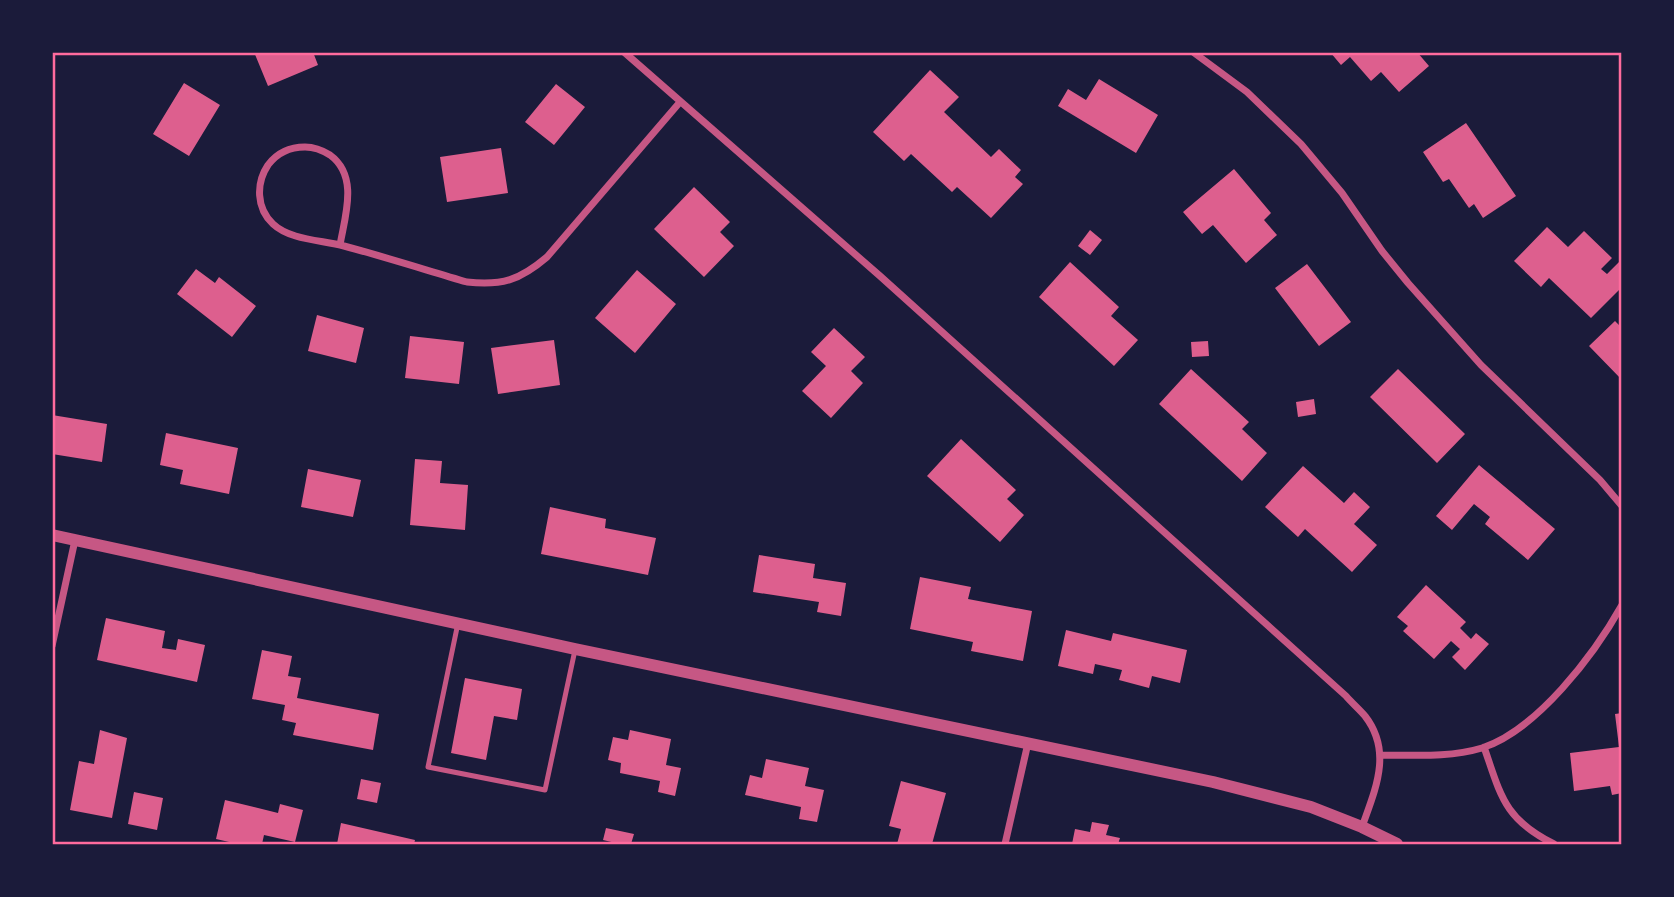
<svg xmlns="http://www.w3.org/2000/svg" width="1674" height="897" font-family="Spectral,serif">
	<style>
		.building { fill: #dd5f8e }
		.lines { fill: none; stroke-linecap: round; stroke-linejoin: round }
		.service { stroke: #c65784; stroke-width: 5 }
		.minor { stroke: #c65784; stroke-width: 7 }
		.tertiary { stroke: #c65784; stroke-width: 12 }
		.neatline { fill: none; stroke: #ff6b9d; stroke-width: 2.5 }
	</style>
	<rect width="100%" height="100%" fill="#1b1b3a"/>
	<!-- building -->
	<path class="building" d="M254,52H313L318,65L268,86Z
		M1330,52H1417L1429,66L1399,92L1381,72L1371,81L1350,57L1341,65Z
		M930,70L959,97L944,112L991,157L999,149L1021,170L1015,177L1023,184L991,218L957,187L952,192L911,154L904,161L873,132Z
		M1099,79L1158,115L1136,153L1058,106L1068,89L1086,100Z
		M184,83L220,105L189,156L153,134Z
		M556,84L585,107L554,145L525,122Z
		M1466,123L1516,196L1483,218L1474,204L1469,208L1449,179L1443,182L1423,152Z
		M501,148L508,193L447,202L440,157Z
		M1234,169L1271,213L1264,220L1277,235L1246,263L1213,225L1202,234L1183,212Z
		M694,187L730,222L720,232L734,246L704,277L654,229Z
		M1547,227L1568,247L1584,231L1612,258L1601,269L1607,274L1622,259V287L1591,318L1549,278L1541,287L1514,261Z
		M1090,230L1102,240L1090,255L1078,246Z
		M1070,262L1119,307L1111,316L1138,340L1114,366L1039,297Z
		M1307,264L1351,322L1319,346L1275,288Z
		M196,269L215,283L219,277L256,306L232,337L177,294Z
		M637,270L676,304L635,353L595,318Z
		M317,315L364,328L356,363L308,351Z
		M1615,321L1622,328V380L1589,346Z
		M834,328L865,357L851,371L863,383L831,418L802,391L826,366L811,352Z
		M410,336L464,342L459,384L405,378Z
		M554,340L560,385L498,394L491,348Z
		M1208,341L1209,356L1192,357L1191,342Z
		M1191,369L1249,422L1242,429L1267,453L1242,481L1159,404Z
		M1398,369L1465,434L1437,463L1370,397Z
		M1314,399L1316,414L1298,417L1296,402Z
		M52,415L107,424L102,462L52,454Z
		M166,433L238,448L229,494L180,484L183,470L160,465Z
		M961,439L1016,490L1007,499L1024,515L1000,542L927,476Z
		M415,459L442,461L440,483L468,485L465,530L410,525Z
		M1479,465L1555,529L1528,560L1485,524L1490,517L1474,504L1452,530L1436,516Z
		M1303,466L1344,503L1354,492L1370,507L1354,524L1377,545L1352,572L1305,529L1298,537L1265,507Z
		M308,469L361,480L353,517L301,507Z
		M550,507L606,519L605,528L656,538L648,575L541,554Z
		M759,555L815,564L813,578L846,583L841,616L817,612L819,602L753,592Z
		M920,577L971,587L968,599L1032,611L1023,661L971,651L973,642L910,629Z
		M1426,585L1466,622L1460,628L1471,639L1476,633L1489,644L1465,670L1452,657L1460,649L1451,641L1434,659L1403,631L1408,626L1397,617Z
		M106,618L165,631L162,648L176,650L178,639L205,645L197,682L97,660Z
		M1066,630L1111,641L1113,633L1187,650L1180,683L1152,676L1149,688L1119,680L1122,670L1095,664L1093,674L1058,666Z
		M262,650L292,656L288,676L301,678L297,698L379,714L373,750L293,735L296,723L282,720L285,705L252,699Z
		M465,678L522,689L517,720L494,716L486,760L451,753Z
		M1622,713V793L1612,795L1610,786L1574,791L1570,753L1619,747L1615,714Z
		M100,730L127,738L112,818L70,810L79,761L94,764Z
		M630,730L671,739L666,765L681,768L675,796L658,792L660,781L620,773L621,763L608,760L613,737L628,740Z
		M766,759L809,768L805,786L824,790L817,822L799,819L801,807L745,795L750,775L762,778Z
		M361,779L381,783L377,803L357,799Z
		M901,781L946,793L932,844H897L901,829L889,826Z
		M134,792L163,798L157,830L128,824Z
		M225,800L278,813L280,804L303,810L295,842L264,835L262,844H238L216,839Z
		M1092,822L1109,825L1106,835L1120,838L1118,844H1072L1075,829L1090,832Z
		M341,823L415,840L414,844H337Z
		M606,828L634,834L631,844H620L603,840Z"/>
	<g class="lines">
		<!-- service -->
		<path class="service" d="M458,623L428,767L545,790L575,650"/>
		<!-- minor -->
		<path class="minor" d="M624,52L880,276L1346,696C1352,703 1359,709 1365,716C1393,752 1375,790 1362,827
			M1193,52L1247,92L1301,144L1342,193L1382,251L1408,283L1481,365L1600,480L1622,506
			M340,245C345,216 359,176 330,155C322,150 314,147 305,147C290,147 277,153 268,165C256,183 256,208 273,224C290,240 321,240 344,246C385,257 426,270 467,282C502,286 520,280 547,257L680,102
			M52,646L75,540
			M1484,747C1501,796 1504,819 1554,844
			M1381,755C1414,755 1449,758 1482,748C1537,730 1594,655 1622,605
			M1005,844L1028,743"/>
		<!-- tertiary -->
		<path class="tertiary" d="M52,535L575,649L1213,782L1311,807L1362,827L1397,844"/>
	</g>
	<!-- border -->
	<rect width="1674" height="897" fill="none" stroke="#1b1b3a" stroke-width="108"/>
	<rect x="54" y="54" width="1566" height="789" class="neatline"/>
</svg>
